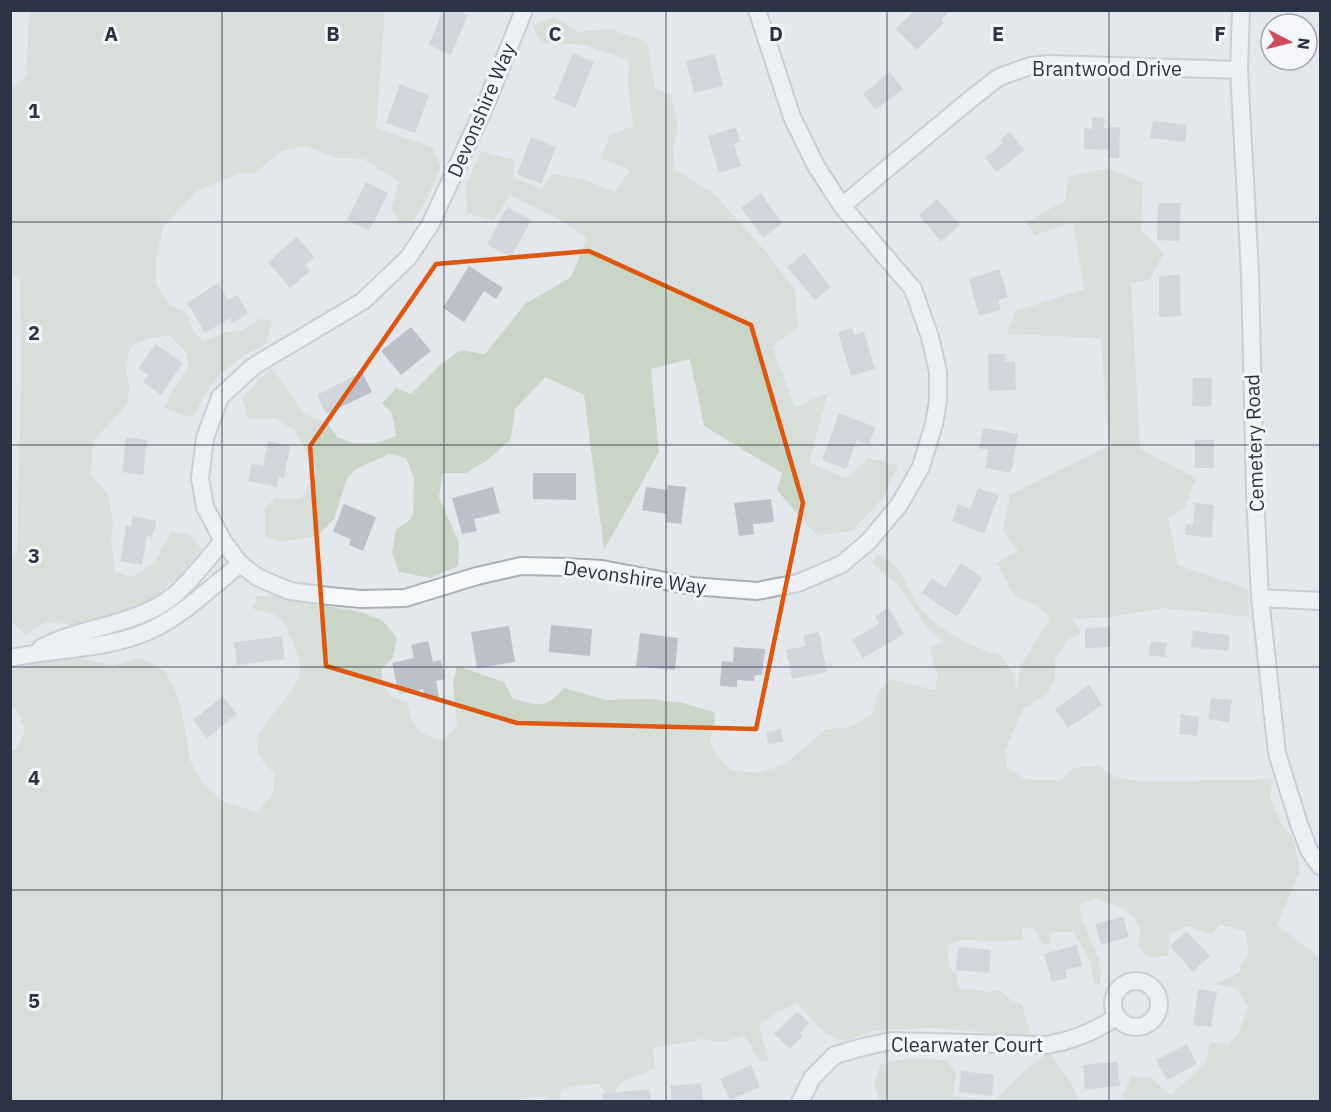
<svg xmlns="http://www.w3.org/2000/svg" width="1331" height="1112" font-family="'IBM Plex Sans',sans-serif">
	<style>
		.green { fill: #c9d6c5 }
		.building { fill: #bbc0ca }
		.lines { fill: none; stroke-linecap: round; stroke-linejoin: round }
		.minor-casing { stroke: #a9aeb7; stroke-width: 20 }
		.minor { stroke: #f7f8fa; stroke-width: 16 }
		.marked { fill: none; stroke: #df570f; stroke-width: 4.5; stroke-linejoin: round }
		.grid { fill: none; stroke: #2b3445; stroke-width: 1.5; stroke-opacity: 0.55 }
		.labels { text-anchor: middle; dominant-baseline: central; stroke-width: 6; stroke-linejoin: round; paint-order: stroke }
		.street-label { font-size: 20px; fill: #2b3445; stroke: #f4f6f9 }
		.grid-label { font-size: 20px; text-anchor: middle; font-weight: bold; fill: #2b3445; stroke: #f4f6f9; stroke-width: 6; stroke-linejoin: round; paint-order: stroke }
	</style>
	<rect width="100%" height="100%" fill="#e4e7ec"/>
	<!-- green -->
	<path class="green" d="M29,11H385L376,128L433,148L440,167L428,197L412,222H398L392,207L399,182L363,159L338,158L306,146L282,151L255,173L237,174L198,190L163,227L156,261V284L169,305L186,312L194,332L204,341L224,333L242,330L260,319L272,320L267,343C259,349 249,351 242,357C216,375 207,388 194,417L185,416L165,408C169,390 181,381 189,365L186,353L169,335L148,339L131,346L125,365L130,388L126,406L93,441L91,476L107,492L113,519L111,538L115,572L133,577L155,562L171,532L189,535L202,549L181,575L150,600L102,618L74,625L45,622L26,635L13,623L11,615L10,555L17,552L21,369L20,277L10,275V90L26,77Z
		M553,17L579,32L611,29L647,42L655,88L671,95L678,127L673,148L675,170L713,193L766,252L795,291L798,327L772,347L795,407L828,393L809,462L846,479L868,458L898,465L883,498L853,530L817,536L777,490L782,473L704,426L690,359L651,369L659,452L604,550L584,395L545,377L515,409L511,439L488,460L466,473H443L439,497L459,543L458,566L431,578L399,572L392,552L396,529L408,522L413,515L414,478L406,458L389,454L356,469L347,478L334,519L317,536L283,542L265,536V509L275,498L300,499L311,482L316,470L295,431L275,418L248,419L242,398L271,368L291,393L303,414L326,422L337,437L352,443H376L396,436L392,413L382,403L396,388L411,394L442,363L461,350L485,354L525,304L571,277L587,238L559,219L510,195L493,221L467,213L466,186L481,151L514,160V178L542,189L551,174L583,179L615,192L630,170L601,158L610,135L633,126L628,84L629,60L585,45L542,43L532,26Z
		M1107,168L1143,183L1141,230L1164,253L1149,280L1131,283L1140,449L1196,478L1185,507L1168,518L1178,565L1248,589L1249,617L1165,608L1111,617L1072,619L1081,633L1066,641L1055,661V679L1047,694L1022,710L1005,751L1007,767L1024,779L1059,781L1074,768L1099,766L1114,776L1140,782L1273,779L1270,798L1280,822L1293,838L1300,871L1277,925L1320,958V1101H1124L1123,1094L1132,1076L1150,1078L1171,1095L1205,1063L1211,1042L1229,1044L1239,1033L1247,1007L1238,989L1216,984L1238,973L1249,952L1245,931L1220,925L1211,935L1188,926L1170,934L1168,956L1150,958L1139,948L1140,925L1125,909L1096,898L1080,904C1080,932 1106,953 1100,984L1095,985L1092,977L1091,962L1073,931L1051,933L1050,944L1043,945L1033,928L1022,927L1023,940L991,942L964,939L947,946L949,967L957,975L958,988L986,992L1000,991L1011,1000L1022,1004L1030,1033L1011,1035L933,1028L873,1031L843,1042L824,1032L797,1003L775,1013L759,1026L769,1062L760,1061L745,1036L723,1042L702,1039L653,1048L655,1068L622,1082L609,1099L598,1083L562,1089L559,1102L548,1101L547,1096L511,1100L510,1102L11,1101L10,750H16L25,731L19,714L11,708V670L51,660L81,658L114,666L140,657L166,672L180,702L190,760L201,781L224,802L257,812L273,794L275,773C228,738 287,711 299,677C303,664 297,654 292,641C283,615 279,615 253,609L257,596L290,595L320,605L361,612L382,620L397,638L393,657L381,669C384,690 385,697 407,702C415,729 414,733 443,740L457,726L453,682L457,666L504,682L512,698C538,706 545,710 564,688L606,700L650,699L683,703L714,712L715,722L710,742L716,755L731,770L756,773L784,765L826,729L851,727L873,714L878,693L890,679L934,690L938,678L930,648L942,641L928,628L899,586L872,563L877,554C903,563 905,588 920,607C940,631 971,647 1000,655L1013,673L1017,691L1020,667L1050,618L1034,604L1014,596L997,563L1018,551L1003,530L1010,495L1109,446L1101,338L1007,334L1015,311L1084,289L1073,222L1035,235L1025,222L1065,201L1068,177Z
		M1049,1053L1070,1082L1080,1101H880L874,1084L881,1064L911,1058L946,1060L956,1073L953,1096L994,1101L1029,1066Z"/>
	<!-- building -->
	<path class="building" d="M443,10H456L468,15L451,55L429,45Z
		M915,10H951L941,20L944,23L917,50L896,29Z
		M573,53L594,62L575,108L554,99Z
		M715,54L723,86L694,93L686,61Z
		M890,72L903,89L875,110L863,94Z
		M400,84L429,95L415,133L386,123Z
		M1092,117L1105,118L1104,128L1120,127L1119,158H1109V150L1084,149V128L1092,129Z
		M1153,121L1187,125L1185,142L1150,138Z
		M736,127L740,142L734,144L741,166L719,173L708,136Z
		M1010,132L1024,150L997,172L985,158L1003,143L1000,140Z
		M531,137L556,147L541,184L517,174Z
		M366,182L388,193L369,231L347,220Z
		M761,193L782,223L763,238L741,208Z
		M937,199L960,225L941,242L919,215Z
		M1158,203H1181L1179,241L1157,240Z
		M507,207L531,220L511,257L487,245Z
		M297,237L314,257L305,265L310,271L290,288L268,262Z
		M804,253L831,287L815,300L787,267Z
		M469,266L503,288L496,299L484,291L464,322L443,308Z
		M1000,269L1008,297L998,300L1001,310L979,316L969,279Z
		M1180,275L1181,316L1159,317V276Z
		M218,283L228,300L237,295L248,313L233,323L230,318L205,333L187,303Z
		M411,327L431,351L401,375L381,351Z
		M852,328L854,335L864,332L875,369L851,376L838,332Z
		M156,344L183,363L161,395L143,382L148,375L138,368Z
		M988,354H1005V362L1015,361L1016,390L989,391Z
		M362,372L372,392L326,414L317,395Z
		M1193,378H1212L1211,407L1192,406Z
		M839,413L875,427L869,445L857,440L846,469L822,460Z
		M983,428L1018,434L1011,473L985,468L988,450L979,448Z
		M126,437L147,440L143,475L122,472Z
		M1195,440H1214V468H1195Z
		M268,441L290,446L284,478L279,477L277,487L248,481L252,463L263,466Z
		M533,473H576V500L533,499Z
		M668,485L686,487L681,524L666,522L667,514L642,510L646,487L667,490Z
		M493,487L500,513L474,519L477,531L462,534L452,498Z
		M978,488L999,495L984,534L952,521L958,504L970,509Z
		M771,499L774,522L753,524L754,534L739,536L734,503Z
		M1195,503L1214,505L1212,537L1185,535L1186,524L1193,525Z
		M344,504L376,517L363,551L349,545L351,539L333,532Z
		M132,516L156,521L153,537L147,536L142,565L120,561L126,526L131,527Z
		M961,563L983,578L957,617L922,593L932,578L945,587Z
		M889,608L904,634L863,658L852,640L879,624L875,616Z
		M551,625L592,629L590,656L549,652Z
		M509,626L515,662L477,668L471,632Z
		M1110,627L1111,647L1085,648V628Z
		M1193,631L1230,635L1228,651L1191,647Z
		M819,632L827,672L792,679L786,650L806,646L803,635Z
		M640,633L678,638L675,670L636,666Z
		M282,636L285,659L237,665L234,642Z
		M428,641L433,662L441,660L445,679L436,681L439,698L426,701L423,689L399,695L392,663L414,658L411,645Z
		M1151,641L1167,643L1165,657L1149,655Z
		M734,647L765,649L762,675H755L754,681L737,680V687L720,686L722,661L733,662Z
		M1089,685L1102,705L1068,728L1055,709Z
		M223,696L237,714L207,738L193,720Z
		M1211,698L1232,700L1229,722L1208,719Z
		M1181,714L1199,717L1197,736L1179,734Z
		M781,729L783,742L768,744L766,732Z
		M1123,917L1129,937L1101,945L1095,924Z
		M1187,931L1210,956L1193,972L1170,946Z
		M1077,945L1082,966L1065,970L1067,978L1052,982L1044,954Z
		M958,947L991,950L989,973L956,970Z
		M1198,989L1217,992L1211,1027L1193,1025Z
		M797,1011L809,1023L800,1033L803,1036L790,1049L774,1034Z
		M1187,1044L1197,1064L1167,1080L1156,1060Z
		M1118,1062L1120,1086L1085,1089L1083,1065Z
		M751,1065L760,1087L730,1100L720,1079Z
		M961,1071L994,1075L992,1096L959,1092Z
		M701,1083L703,1101H672L670,1086Z
		M650,1089L651,1101H603L602,1094Z"/>
	<g class="lines">
		<!-- minor casing -->
		<g class="minor-casing">
			<path id="minor" d="M524,10L486,104L430,225L408,258L363,301L254,366L220,397L205,438L200,478L205,507L223,541L240,564L259,578L290,591L329,596L361,599L405,598L477,576L521,566L566,567L602,569L692,586L757,591L798,583L842,564L869,541L899,505L921,467L934,424L938,401V372L930,337L913,289L842,206L816,166L792,117L757,10
				M1241,10L1239,70L1250,273L1255,492L1260,598L1277,753L1299,824L1309,850L1320,866
				M842,206L972,98L999,77L1030,66L1049,64L1239,70
				M1260,598L1320,601
				M41,648C82,626 136,626 173,596C192,580 207,559 223,541
				M10,658C56,648 108,650 151,630C184,614 212,587 240,564
				M1113 1004a23 23 0 1 1 46 0a23 23 0 1 1-46 0Z
				M800,1102L812,1078L835,1055L863,1047L891,1041L1046,1045C1072,1041 1094,1032 1116,1017"/>
		</g>
		<!-- minor -->
		<use href="#minor" class="minor"/>
	</g>
	<!-- marked area -->
	<path d="M0 0H1331V1112H0ZM589,251L751,325L803,503L756,729L517,723L326,666L310,446L436,264Z" fill="#e4e7ec" fill-opacity=".55" fill-rule="evenodd"/>
	<path class="marked" d="M589,251L751,325L803,503L756,729L517,723L326,666L310,446L436,264Z"/>
	<!-- grid -->
	<path class="grid" d="M222,10V1102M444,10V1102M666,10V1102M887,10V1102M1109,10V1102M10,222H1320M10,445H1320M10,667H1320M10,890H1320"/>
	<g class="labels">
		<!-- street labels -->
		<g class="street-label">
			<text x="1107" y="68">Brantwood Drive</text>
			<text transform="translate(481 110) rotate(-67)">Devonshire Way</text>
			<text transform="translate(1254 443) rotate(-92)">Cemetery Road</text>
			<text transform="translate(635 577) rotate(8)">Devonshire Way</text>
			<text x="967" y="1044">Clearwater Court</text>
		</g>
	</g>
	<g class="grid-label">
		<text x="111" y="41">A</text>
		<text x="333" y="41">B</text>
		<text x="555" y="41">C</text>
		<text x="776" y="41">D</text>
		<text x="998" y="41">E</text>
		<text x="1220" y="41">F</text>
		<text x="34" y="118">1</text>
		<text x="34" y="340">2</text>
		<text x="34" y="563">3</text>
		<text x="34" y="785">4</text>
		<text x="34" y="1008">5</text>
	</g>
	<!-- border -->
	<rect width="1331" height="1112" fill="none" stroke="#2b3445" stroke-width="24"/>
	<!-- north arrow -->
	<g transform="translate(1289 42) rotate(97)"><circle r="28" fill="#f4f6f9" stroke="#a4a8b1" stroke-width="1.5"/>
	<path d="M0-4.5L10 22L0 15L-10 22Z" fill="#d1495b"/>
	<text y="-9" font-size="16" font-weight="bold" text-anchor="middle" fill="#2b3445">N</text>
	</g>
</svg>
